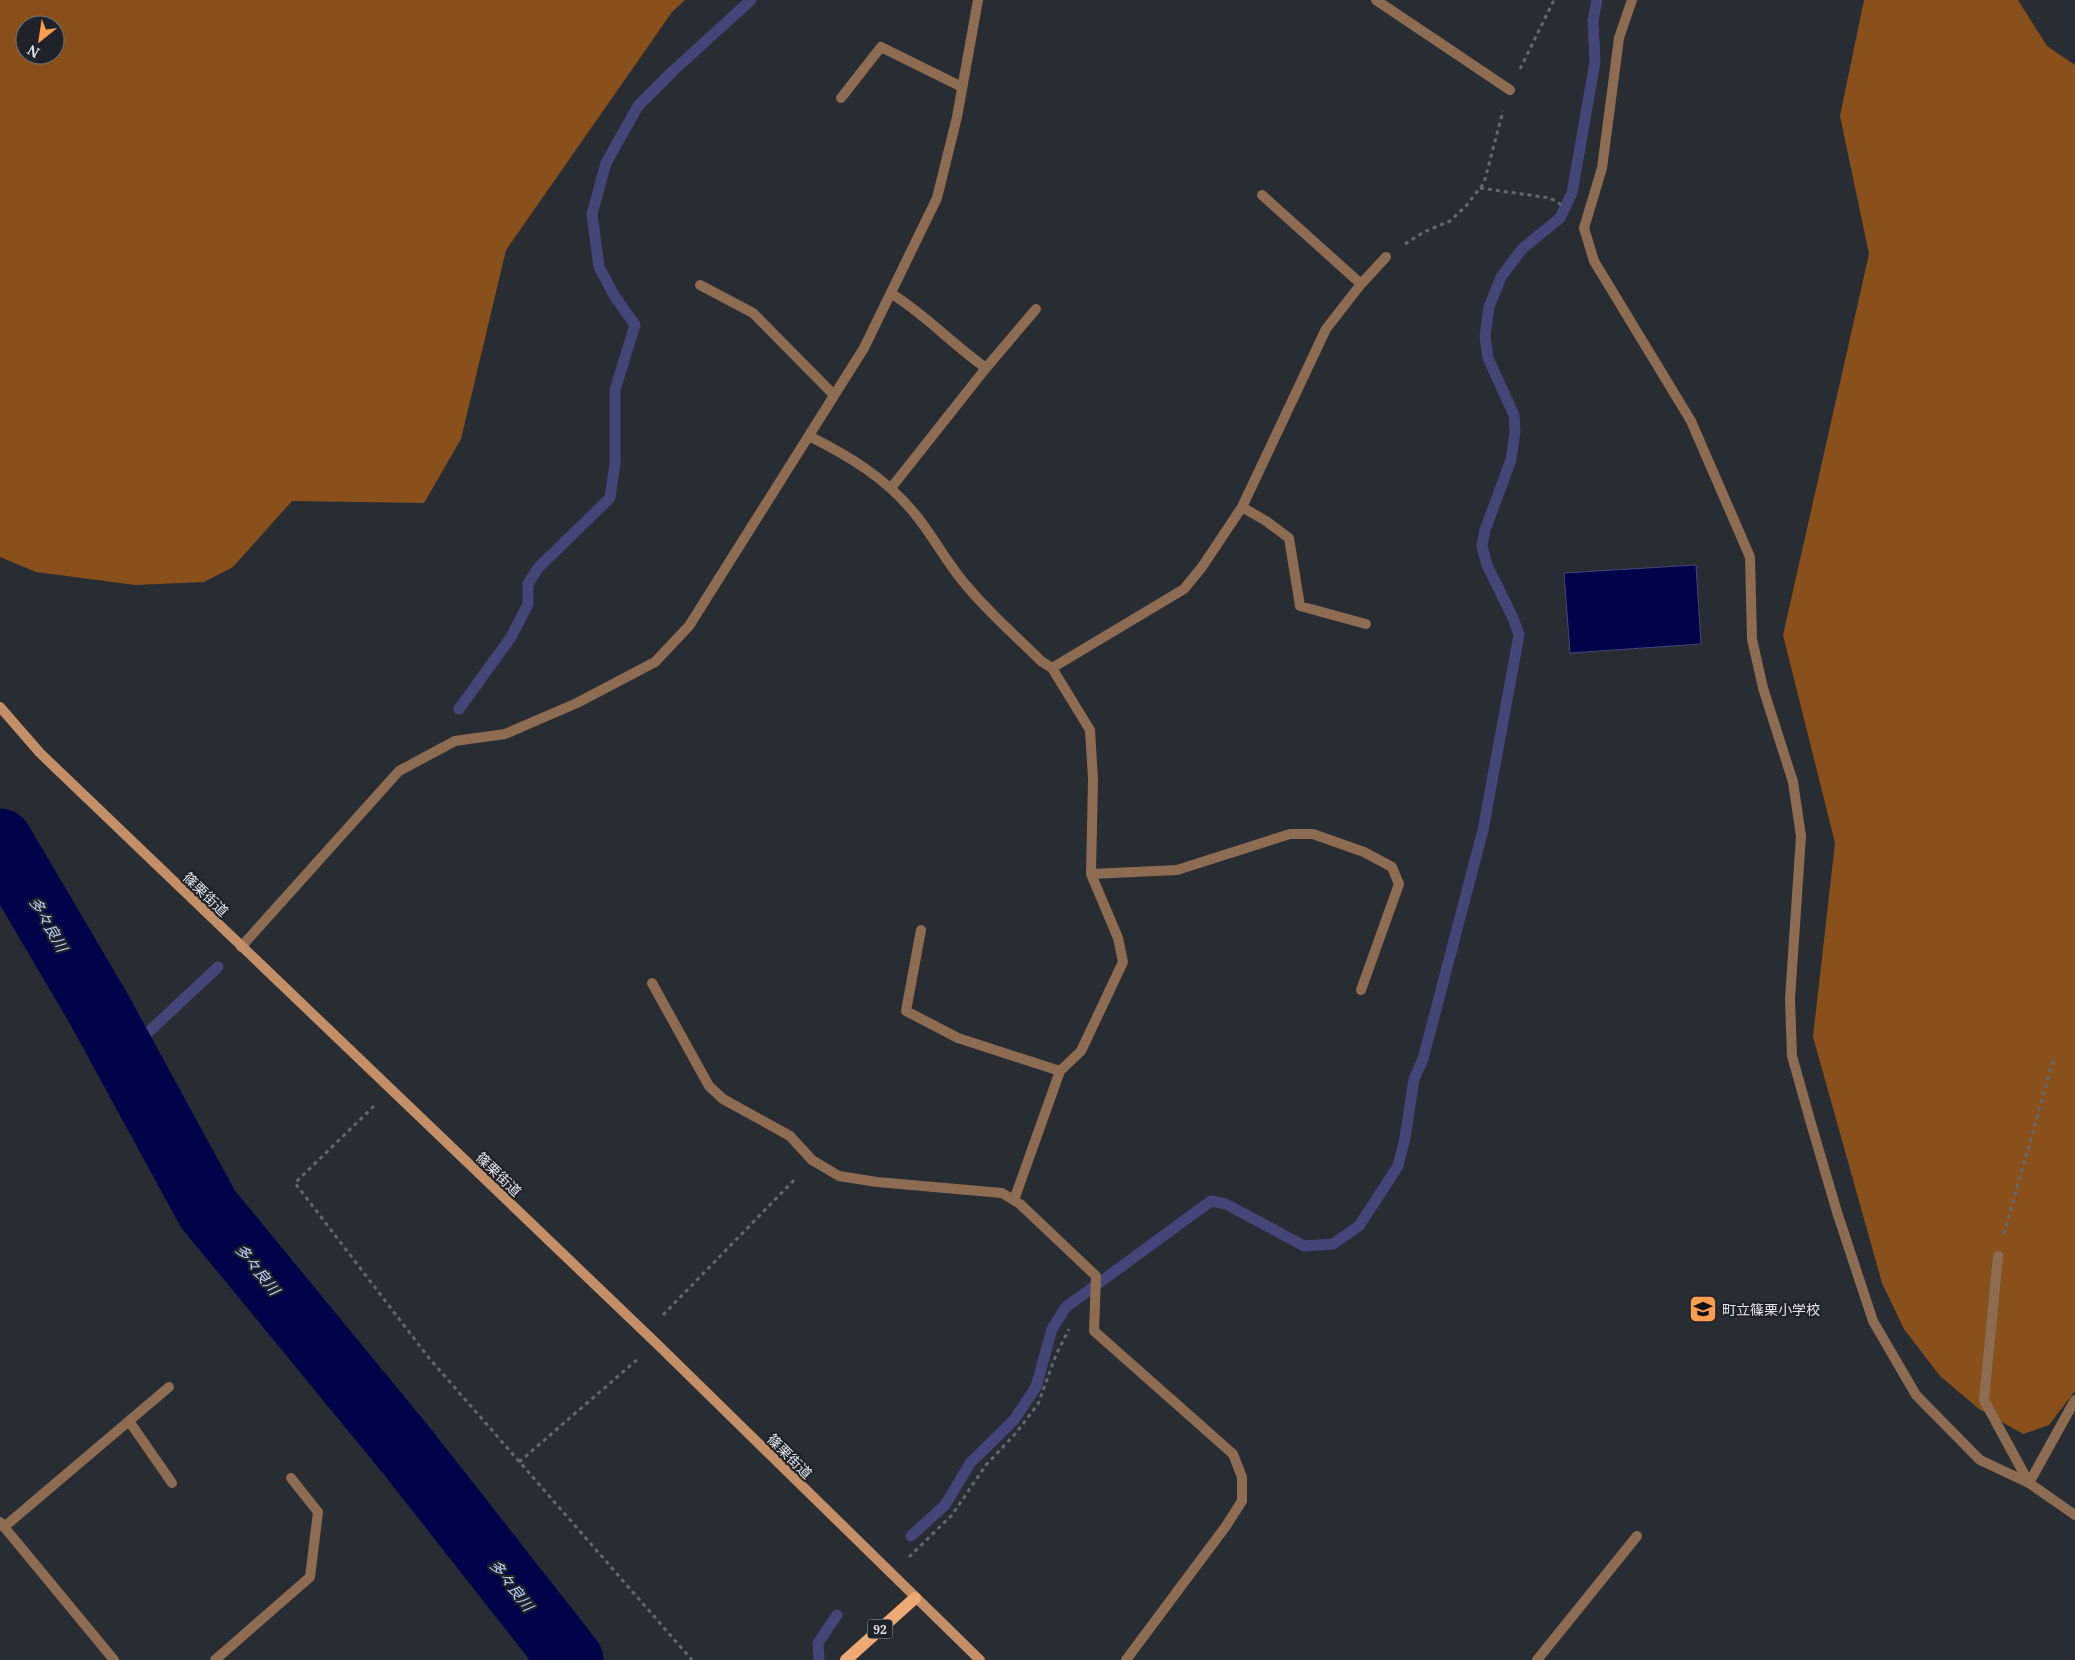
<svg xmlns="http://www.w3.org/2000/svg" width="2075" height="1660" font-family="'Noto Serif','Noto Sans JP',serif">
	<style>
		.forest { fill: #89501c; fill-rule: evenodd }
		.water { fill: #000249; stroke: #444679 }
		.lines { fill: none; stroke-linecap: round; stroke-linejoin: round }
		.stream { stroke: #444679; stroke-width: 11 }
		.river { stroke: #000249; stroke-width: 65 }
		.path { stroke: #64676e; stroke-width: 3; stroke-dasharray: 4 4; stroke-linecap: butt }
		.lane { stroke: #8d6c52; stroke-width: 10 }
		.street { stroke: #8d6c52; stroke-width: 10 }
		.secondary { stroke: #c48f66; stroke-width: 10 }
		.primary { stroke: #efaa74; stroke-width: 12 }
		.labels { text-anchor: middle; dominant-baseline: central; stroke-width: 4.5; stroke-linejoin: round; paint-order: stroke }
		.shield { fill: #1f2229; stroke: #a8aaaf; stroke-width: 1 }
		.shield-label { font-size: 12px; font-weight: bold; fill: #e2e4e9 }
		.street-label { font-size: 14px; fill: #e2e4e9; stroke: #1f2229 }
		.poi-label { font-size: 14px; fill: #e2e4e9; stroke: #1f2229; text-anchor: start }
		.water-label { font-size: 15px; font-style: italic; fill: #b8cef7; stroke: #1f2229 }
	</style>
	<rect width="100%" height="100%" fill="#282c33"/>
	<!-- forest -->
	<path class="forest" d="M0,0H685L672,12L506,250L461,439L424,503L292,501L233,567L204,582L135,585L36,572L0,557ZM25,25H55V55H25Z
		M1864,0H2018L2047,46L2075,65V1391L2049,1425L2023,1434L1979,1409L1940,1376L1904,1329L1882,1283L1813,1037L1835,843L1783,635L1869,254L1840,116Z"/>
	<!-- water -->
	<path class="water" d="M1696,565L1701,644L1570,653L1564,573Z"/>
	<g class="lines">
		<!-- stream -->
		<path class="stream" d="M459,709L511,637L528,604V584L538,568L610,498L615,463V390L635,325L614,295L599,267L592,214L606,163L638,106L673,71L751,0
			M124,1055L218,967
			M911,1536L945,1505L971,1462L1014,1420L1036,1387L1052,1329L1066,1307L1211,1201L1226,1204L1304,1246L1333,1244L1359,1226L1398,1166L1405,1138L1414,1079L1423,1059L1483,830L1519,635L1513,618L1487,565L1482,546L1485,530L1511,460L1515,431L1514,415L1488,358L1485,336L1489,307L1501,277L1522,249L1560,218L1572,193L1595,62L1593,20L1597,0
			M819,1660L818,1643L837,1615"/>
		<!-- river -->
		<path class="river" d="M0,841L100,1011L208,1209L406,1450L571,1660"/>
		<!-- path -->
		<path class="path" d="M1520,69L1554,0
			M1480,188L1550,198L1565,207
			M1405,244L1424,232L1450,221L1466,206L1484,183L1503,111
			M374,1106L295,1183L429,1358L692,1660
			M2004,1234L2054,1057
			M663,1315L796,1178
			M519,1462L639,1358
			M909,1557L952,1515L986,1465L1016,1433L1038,1404L1056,1355L1069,1329"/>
		<!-- lane -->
		<path class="lane" d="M1998,1256L1984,1400L2029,1483
			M1537,1660L1637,1536"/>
		<!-- street -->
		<path class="street" d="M1376,0L1510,90
			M1632,0L1619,38L1602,168L1584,228L1594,261L1691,421L1750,557L1752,639L1763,688L1793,782L1801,836L1790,999L1792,1056L1810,1120L1837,1212L1873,1321L1916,1395L1980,1460L2029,1483L2075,1515
			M841,98L881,47L962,87
			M1361,284L1386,257
			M700,285L753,313L834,395
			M986,368L1036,309
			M809,436C849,456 886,478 915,514C933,536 947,563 966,585C988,612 1016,636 1041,661L1052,668L1184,589L1202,567L1242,507L1326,329L1361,284L1262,195
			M891,488L986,368C953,345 926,315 892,294
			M1242,507L1266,521L1289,538L1300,606L1366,624
			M1052,668L1090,730L1093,779L1091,874L1118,938L1123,962L1081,1051L1060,1071
			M1091,874L1177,870L1290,834H1313L1364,852L1392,867L1399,884L1361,990
			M921,930L906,1011L958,1038L1060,1071L1014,1200
			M241,947L399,771L455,741L505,734L577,703L655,662L689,626L864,348L937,198L957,117L978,0
			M652,983L709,1086L723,1099L790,1136L812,1160L839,1176L877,1182L1002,1193L1020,1204L1096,1276L1094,1331L1233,1454L1242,1477V1501L1226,1526L1126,1660
			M129,1421L172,1483
			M2029,1483L2075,1400
			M0,1522L114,1660
			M4,1527L169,1387
			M215,1660L310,1577L318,1512L291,1478"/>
		<!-- secondary -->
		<path class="secondary" d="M0,707L40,753L656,1343L980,1660"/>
		<!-- primary -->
		<path class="primary" d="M846,1660L915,1598"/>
	</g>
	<!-- icons -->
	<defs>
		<g id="school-square" transform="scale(1.4375)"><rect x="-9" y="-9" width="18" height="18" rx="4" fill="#fb9e50" stroke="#1f2229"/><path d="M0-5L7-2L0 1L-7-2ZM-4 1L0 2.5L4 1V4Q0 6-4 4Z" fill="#111"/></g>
	</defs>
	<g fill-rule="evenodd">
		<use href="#school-square" x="1703" y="1309"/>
	</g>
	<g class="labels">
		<!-- shield labels -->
		<rect class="shield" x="867.5" y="1619.5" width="25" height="19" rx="4"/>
		<g class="shield-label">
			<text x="880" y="1629">92</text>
		</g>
		<!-- street labels -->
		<g class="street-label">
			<text transform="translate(206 894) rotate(44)">篠栗街道</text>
			<text transform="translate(499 1174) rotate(44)">篠栗街道</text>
			<text transform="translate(790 1456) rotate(45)">篠栗街道</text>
		</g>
		<!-- poi labels -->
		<g class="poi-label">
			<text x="1722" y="1309">町立篠栗小学校</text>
		</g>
		<!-- water labels -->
		<g class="water-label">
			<text transform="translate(49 924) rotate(60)">多々良川</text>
			<text transform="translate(258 1269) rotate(51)">多々良川</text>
			<text transform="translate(512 1585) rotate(52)">多々良川</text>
		</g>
	</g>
	<!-- north arrow -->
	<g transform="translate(40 40) rotate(210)"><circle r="24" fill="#1f2229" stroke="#6d7076"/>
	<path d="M0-4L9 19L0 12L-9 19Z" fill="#fb9e50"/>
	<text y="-8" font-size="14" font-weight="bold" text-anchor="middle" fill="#e2e4e9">N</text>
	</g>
</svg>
